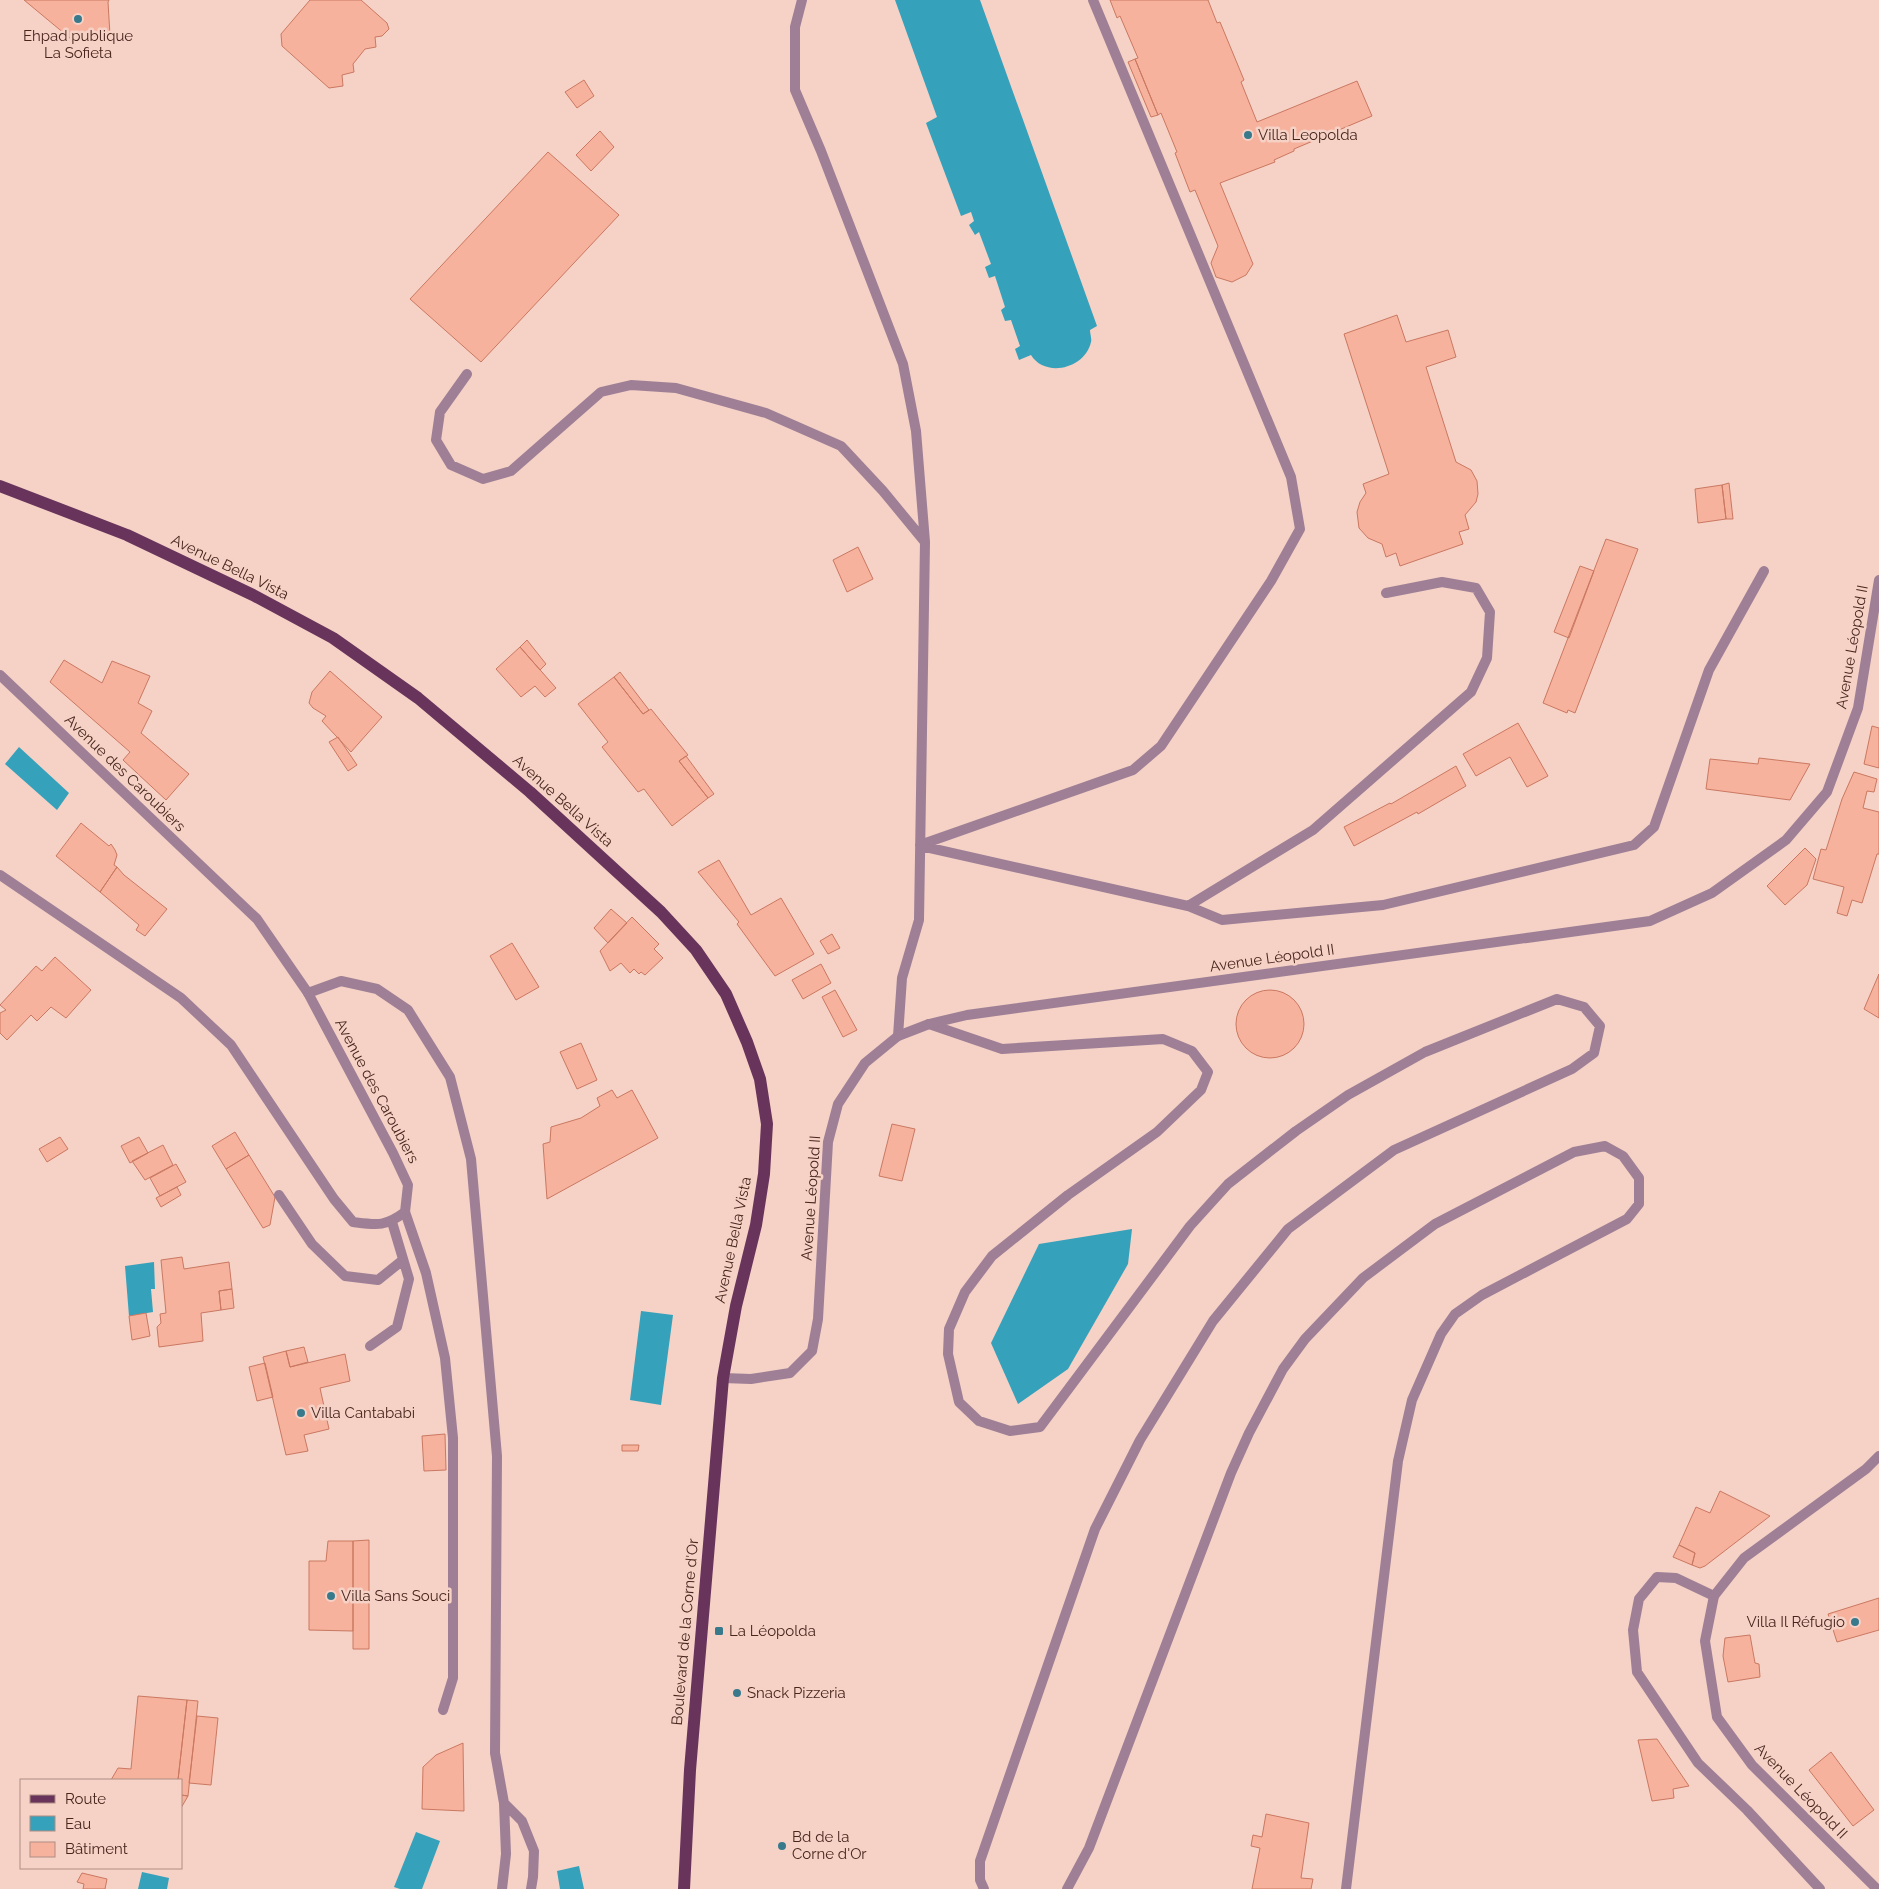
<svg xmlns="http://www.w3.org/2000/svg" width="1879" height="1889" font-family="Raleway,sans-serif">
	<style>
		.water { fill: #36a1ba }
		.building { fill: #f7b29d; stroke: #ca7861 }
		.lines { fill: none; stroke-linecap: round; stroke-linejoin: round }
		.service { stroke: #9e7f95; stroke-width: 10 }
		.tertiary { stroke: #9e7f95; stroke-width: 10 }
		.primary { stroke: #68345c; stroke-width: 12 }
		.poi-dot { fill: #387a8b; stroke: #f5d1c6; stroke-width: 2 }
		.labels { text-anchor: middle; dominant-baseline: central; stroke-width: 5; stroke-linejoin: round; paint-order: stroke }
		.poi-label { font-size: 15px; fill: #48261c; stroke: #f5d1c6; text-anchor: start }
		.street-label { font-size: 15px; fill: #48261c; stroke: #f5d1c6 }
	</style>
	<rect width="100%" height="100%" fill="#f5d1c6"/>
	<!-- water -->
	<path class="water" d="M895,0H980L1097,326L1090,330C1090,334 1092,339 1091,342C1085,369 1045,378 1031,355L1019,360L1015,349L1020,346L1011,320L1005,321L1001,310L1005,307L995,276L989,278L985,267L991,264L979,232L975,235L969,225L974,221L971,212L961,216L926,123L937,117Z
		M19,747L69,793L57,810L5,764Z
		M1132,1229L1128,1264L1068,1369L1018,1404L991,1343L1039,1244Z
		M154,1262L155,1289H151L153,1312L129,1316L125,1266Z
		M641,1311L673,1315L661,1405L630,1400Z
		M416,1832L440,1841L422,1889H400L394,1887Z
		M579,1866L584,1889H560L557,1871Z
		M142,1872L169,1878L167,1889H138Z"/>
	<!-- building -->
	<path class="building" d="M24,0H109L108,2L110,35L71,39Z
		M310,0H361L387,23L389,29L382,36L375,37L376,47L365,49L353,64L354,72L342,75L343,86L329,88L282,46L281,34Z
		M1110,0H1208L1217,23L1220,22L1244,80L1241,82L1257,122L1357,81L1372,116L1294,149V151L1274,160L1275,162L1220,183L1253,264L1246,275L1232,282L1216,277L1211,263L1218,246L1195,190L1190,192L1175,153L1177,152L1161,113L1158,115L1135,59L1138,58L1120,16L1117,18Z
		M1135,59L1158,115L1151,117L1128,62Z
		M584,80L594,96L577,108L565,92Z
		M600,131L614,147L591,171L576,155Z
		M548,152L619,215L481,362L410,299Z
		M1397,315L1406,342L1448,330L1456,357L1426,367L1456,462L1471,470L1477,481L1478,494L1476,502L1465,515L1469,529L1459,532L1463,544L1400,566L1396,553L1386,557L1382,544L1368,538L1359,528L1357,512L1360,502L1366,493L1363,484L1389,474L1344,334Z
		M1729,483L1733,519H1726L1722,485Z
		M1722,485L1726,519L1698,523L1695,489Z
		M1606,539L1638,549L1575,713L1568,710L1567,713L1543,703Z
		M858,547L873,579L847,592L833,560Z
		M1580,566L1594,571L1569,638L1554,632Z
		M527,640L546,664L540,670L520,647Z
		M520,647L556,688L545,697L535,686L521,697L496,669Z
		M64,660L102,683L112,661L150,676L138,703L152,711L141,733L189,774L166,800L123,760L130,752L50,682Z
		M330,671L382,717L351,752L322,721L326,716L313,708L309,703L312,692Z
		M620,672L649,710L643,714L614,677Z
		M614,677L643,714L651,709L688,755L679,761L708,798L672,826L644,789L638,792L602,747L608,742L578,704Z
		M1518,723L1548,776L1527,787L1510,757L1476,776L1463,754Z
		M1872,726L1879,728V768L1864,764Z
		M338,737L357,765L348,771L329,742Z
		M686,756L714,794L708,798L679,761Z
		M1759,758L1810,764L1790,800L1706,789L1710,759L1758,764Z
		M1456,766L1466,786L1418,814L1417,812L1354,846L1344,827L1390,803L1391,804Z
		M1854,772L1877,779L1874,792L1867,791L1863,808L1879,812V854H1877L1862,903L1852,900L1847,916L1837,913L1844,887L1813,879L1821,849L1826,850L1842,799Z
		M81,823L109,846L111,844L115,850L117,855L114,865L117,867L100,892L56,856Z
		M1805,848L1816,859L1807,885L1785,905L1767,886Z
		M719,860L751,915L781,898L814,954L775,976L737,924L739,922L698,872Z
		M117,867L124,875L167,909L145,936L136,930L139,925L100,892Z
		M611,909L627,923L608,943L594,928Z
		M632,917L659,944L654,949L663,958L645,975L641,972L639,974L634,969L630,973L621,963L610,971L600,951Z
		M832,934L840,948L828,954L820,941Z
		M512,943L539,987L516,1000L490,956Z
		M55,957L91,990L66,1018L51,1007L37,1021L31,1015L7,1040L0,1033V1013L6,1010L0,1005L36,966L42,971Z
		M821,964L831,983L803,999L792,980Z
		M1879,974V1018L1864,1009Z
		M1236 1024a34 34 0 1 1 68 0a34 34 0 1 1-68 0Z
		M835,990L857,1030L843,1037L822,997Z
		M581,1043L597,1080L577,1089L560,1052Z
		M612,1090L617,1098L632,1090L658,1138L547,1199L543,1144L550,1142L551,1127L581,1118L600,1106L597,1098Z
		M892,1124L915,1129L902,1181L879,1176Z
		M235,1132L249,1155L226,1169L212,1146Z
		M60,1137L68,1149L47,1162L39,1149Z
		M139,1137L148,1153L130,1163L121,1146Z
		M163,1145L173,1165L145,1180L132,1161Z
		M249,1155L275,1197L270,1225L263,1228L226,1169Z
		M176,1164L186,1182L160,1196L150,1178Z
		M177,1187L181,1195L161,1207L156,1198Z
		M182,1257L184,1269L229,1262L232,1289L219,1291L221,1310L201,1313L203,1341L159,1347L157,1327L161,1323L160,1314L166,1313L161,1260Z
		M232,1289L234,1308L221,1310L219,1291Z
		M146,1313L150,1336L132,1340L129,1316Z
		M304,1347L308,1362L290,1367L286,1351Z
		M286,1351L290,1367L345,1354L350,1381L320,1388L329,1429L304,1435L308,1451L286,1455L263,1357Z
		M265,1363L273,1397L257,1401L249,1367Z
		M445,1434L446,1470L424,1471L422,1436Z
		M622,1445H639L638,1451H622Z
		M1720,1491L1770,1516L1705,1566L1700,1568L1692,1565L1695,1553L1679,1545L1696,1507L1710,1513Z
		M369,1540V1649H353V1541Z
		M328,1541H353V1631L309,1630V1561H326Z
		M1679,1545L1695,1553L1692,1565L1673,1557Z
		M1879,1598V1630L1837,1642L1828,1614Z
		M1750,1635L1755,1663L1759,1664L1760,1677L1728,1682L1723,1656L1725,1638Z
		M138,1696L187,1700L178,1780H111L118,1768L131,1769Z
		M187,1700L198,1701L188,1796L181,1795V1780H178Z
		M197,1716L218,1718L211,1785L189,1783Z
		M1657,1739L1689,1786L1673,1789L1674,1798L1652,1801L1638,1740Z
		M463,1743L464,1811L422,1809L423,1767L436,1755Z
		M1831,1752L1874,1810L1853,1826L1809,1770Z
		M181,1795L188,1796L181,1808Z
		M1266,1814L1309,1823L1301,1878L1313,1879L1311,1889H1252L1260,1848L1251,1846L1253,1835L1262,1837Z
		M82,1873L107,1879L105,1889H83L84,1884L77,1882Z"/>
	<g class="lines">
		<!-- service -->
		<path class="service" d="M802,0L795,27V90L821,151L903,364L916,431L925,542L919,920L902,978L898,1036
			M467,374L440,412L436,440L451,465L483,479L511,471L601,392L631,385L676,388L766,413L841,446L883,491L925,542
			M920,845L1133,770L1161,746L1271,581L1300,529L1291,477L1093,0
			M921,846L1188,906L1222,920L1383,905L1634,845L1654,827L1709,670L1764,571
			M1188,906L1313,830L1471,692L1487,658L1490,612L1476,588L1442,582L1386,593
			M308,993L341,981L377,989L408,1010L450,1077L471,1159L497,1456L495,1753L504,1803L506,1854L502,1889
			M929,1024L1002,1049L1163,1039L1192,1051L1208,1072L1201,1090L1157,1132L1068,1195L992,1256L965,1292L949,1329L948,1354L959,1402L979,1421L1010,1431L1040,1427L1190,1226L1228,1184L1296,1131L1348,1095L1425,1052L1557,999L1584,1007L1600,1026L1594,1053L1572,1069L1394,1150L1288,1229L1213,1321L1140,1440L1095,1529L980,1861V1880L984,1889
			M279,1195L312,1244L345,1276L378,1280L403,1260
			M405,1212L426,1273L445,1358L453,1438V1678L443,1710
			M370,1346L397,1327L409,1279L392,1222
			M1714,1596L1676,1578L1657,1577L1639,1599L1633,1630L1637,1672L1698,1763L1747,1810L1820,1889
			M504,1803L522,1821L534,1851L533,1877L531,1889
			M1067,1889L1089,1848L1231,1473L1249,1433L1283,1369L1305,1339L1363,1278L1435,1224L1574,1152L1605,1146L1623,1156L1639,1178V1204L1627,1219L1482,1295L1455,1314L1441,1334L1412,1400L1398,1461L1346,1889"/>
		<!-- tertiary -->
		<path class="tertiary" d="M0,675L257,919L308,993L393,1153L408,1185L405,1212C385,1227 377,1225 353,1222L334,1199L231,1045L181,998L0,875
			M723,1378L751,1379L790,1373L812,1351L818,1319L828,1142L838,1104L865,1063L898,1036L929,1024L967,1015L1650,921L1712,893L1786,840L1827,792L1858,708L1879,580
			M1877,1889L1752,1765L1717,1717L1705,1641L1714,1596L1744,1558L1866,1469L1879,1456"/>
		<!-- primary -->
		<path class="primary" d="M0,486L127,535L253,595L333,638L418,698L530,792L661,912L696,950L726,994L747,1042L760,1079L767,1124L764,1174L756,1225L736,1306L723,1378L690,1770L684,1889"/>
	</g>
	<!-- markers -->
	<g class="poi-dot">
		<circle cx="78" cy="19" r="5"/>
		<circle cx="1248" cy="135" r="5"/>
		<circle cx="301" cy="1413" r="5"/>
		<circle cx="331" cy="1596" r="5"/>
		<circle cx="1855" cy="1622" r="5"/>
		<rect x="714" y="1626" width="10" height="10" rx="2.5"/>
		<circle cx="737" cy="1693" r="5"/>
		<circle cx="782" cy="1846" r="5"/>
	</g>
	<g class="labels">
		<!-- poi labels -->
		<g class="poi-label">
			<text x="78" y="36" text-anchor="middle">Ehpad publique<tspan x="78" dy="17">La Sofieta</tspan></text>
			<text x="1258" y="135">Villa Leopolda</text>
			<text x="311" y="1413">Villa Cantababi</text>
			<text x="341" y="1596">Villa Sans Souci</text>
			<text x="1845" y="1622" text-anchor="end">Villa Il Réfugio</text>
			<text x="729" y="1631">La Léopolda</text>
			<text x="747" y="1693">Snack Pizzeria</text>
			<text x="792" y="1837">Bd de la<tspan x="792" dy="17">Corne d'Or</tspan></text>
		</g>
		<!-- street labels -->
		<g class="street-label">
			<text transform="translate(230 567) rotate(26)">Avenue Bella Vista</text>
			<text transform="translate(1852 647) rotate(-80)">Avenue Léopold II</text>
			<text transform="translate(125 773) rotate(44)">Avenue des Caroubiers</text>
			<text transform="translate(563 801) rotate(42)">Avenue Bella Vista</text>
			<text transform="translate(1272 958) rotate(-8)">Avenue Léopold II</text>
			<text transform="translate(377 1091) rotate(62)">Avenue des Caroubiers</text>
			<text transform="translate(811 1198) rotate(-86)">Avenue Léopold II</text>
			<text transform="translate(733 1240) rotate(-78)">Avenue Bella Vista</text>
			<text transform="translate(685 1632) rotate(-85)">Boulevard de la Corne d'Or</text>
			<text transform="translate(1801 1791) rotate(46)">Avenue Léopold II</text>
		</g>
	</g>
	<!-- legend -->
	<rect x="20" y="1779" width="162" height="90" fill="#f5d1c6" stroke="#b08d82"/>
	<rect x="30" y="1795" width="25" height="8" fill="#68345c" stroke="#b08d82"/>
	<text x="65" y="1804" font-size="15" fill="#48261c">Route</text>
	<rect x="30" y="1816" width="25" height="15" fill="#36a1ba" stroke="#b08d82"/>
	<text x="65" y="1829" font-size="15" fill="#48261c">Eau</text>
	<rect x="30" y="1842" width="25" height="15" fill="#f7b29d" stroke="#b08d82"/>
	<text x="65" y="1854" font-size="15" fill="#48261c">Bâtiment</text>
</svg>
